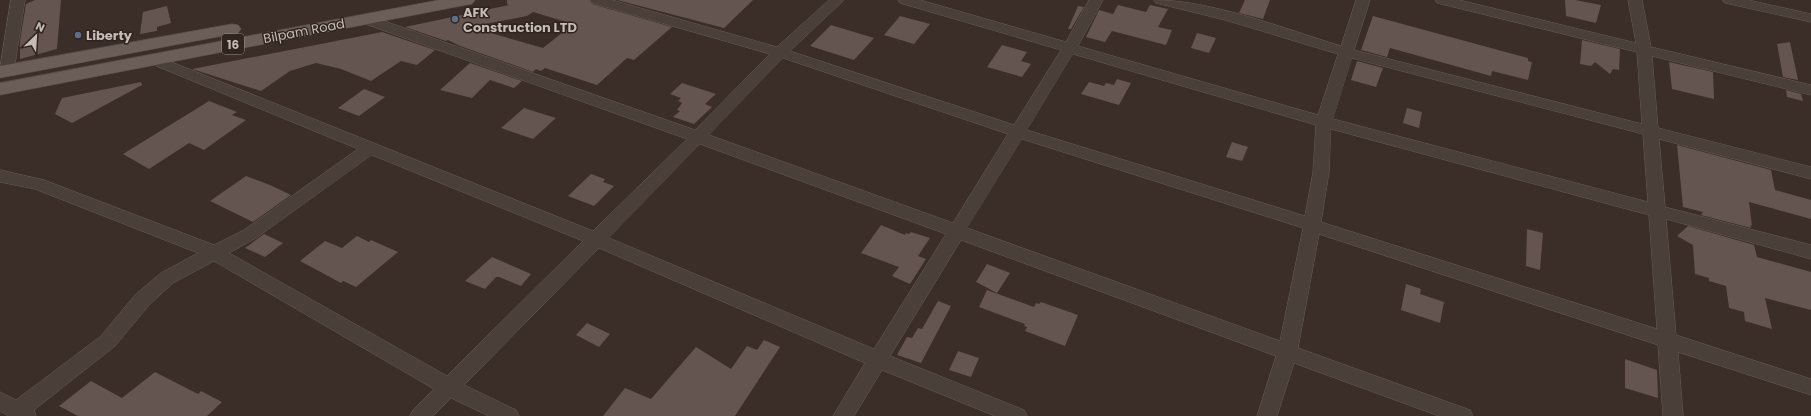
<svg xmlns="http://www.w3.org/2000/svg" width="1811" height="416" font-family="Poppins,sans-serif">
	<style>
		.building { fill: #655550; fill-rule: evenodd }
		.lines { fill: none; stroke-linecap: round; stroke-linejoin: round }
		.minor-casing { stroke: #695d58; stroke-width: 1 }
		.primary-casing { stroke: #574b46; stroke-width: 1 }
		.minor { fill: #4b3f3a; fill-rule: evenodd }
		.primary { fill: #6b5e58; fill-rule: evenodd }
		.service-dot { fill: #5c6f8a; stroke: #30241f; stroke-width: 1.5 }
		.labels { text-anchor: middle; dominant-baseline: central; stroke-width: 3; stroke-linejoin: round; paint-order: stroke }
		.shield { fill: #30241f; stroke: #998e89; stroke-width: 1 }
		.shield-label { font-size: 12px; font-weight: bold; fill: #c6bbb6 }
		.poi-label { font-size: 13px; font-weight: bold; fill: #c6bbb6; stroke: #30241f; text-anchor: start }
		.street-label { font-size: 13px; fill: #c6bbb6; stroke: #30241f }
	</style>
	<rect width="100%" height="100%" fill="#3b2d27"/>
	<!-- building -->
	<path class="building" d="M35,0H61L57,49L20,59V41L26,4Z
		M507,0H589L592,4L672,27L634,60L627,58L597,85L545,68L541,71L536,69L533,72L460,46L448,40L446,41L405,27L509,5L507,4ZM533,12L573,24L543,48L470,27L527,16Z
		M617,0H753L724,28Z
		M1245,0H1270L1263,19L1239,13Z
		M1565,0H1575L1601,5L1596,23L1566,16Z
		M1118,5L1146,12L1150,5L1168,9L1158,27L1172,30L1166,45L1112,31L1105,42L1086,37L1099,10L1113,14Z
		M167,6L171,23L157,27V31L140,34L143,12Z
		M1078,6L1084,7L1071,29H1068Z
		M900,16L930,24L914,44L884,35Z
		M1373,16L1528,58V61L1532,62L1528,80L1492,71L1491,76L1390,48L1387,57L1361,50Z
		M831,25L874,38L854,60L810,46Z
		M382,32L435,50L417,65L401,61L371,81L341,69L316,63L290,71L261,91L192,69Z
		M1197,33L1216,38L1209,53L1191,48Z
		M1582,40L1620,49L1619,70L1613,69L1610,74L1595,62L1591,66L1580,64Z
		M1790,42L1798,80L1783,77L1777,44Z
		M1002,45L1027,52L1021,61L1031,64L1022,77L987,67Z
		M1357,61L1383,68L1376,87L1351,80Z
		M1669,62L1713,72L1714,99L1672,89Z
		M470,63L522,81L514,88L490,80L472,98L440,90Z
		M1117,79L1131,83L1119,105L1081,94L1089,82L1104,86L1106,83L1114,85Z
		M141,82L142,85L72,123L55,114L62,98Z
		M682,83L716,94L705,104L712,107L694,124L673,117L680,111L677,110L682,103L678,101L681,98L670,94Z
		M364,89L385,97L359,116L338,108Z
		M1786,90L1801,94L1803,101L1787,97Z
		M209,101L237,112L232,115L246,120L204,150L189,143L149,169L123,154Z
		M524,108L556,118L533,139L501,128Z
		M1407,108L1422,112L1419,128L1403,123Z
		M1232,142L1248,147L1242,161L1226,157Z
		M1677,145L1771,170L1775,190L1811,200V219L1749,202L1752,226L1750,225L1751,228L1701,215L1703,212L1683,207Z
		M591,174L605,179L603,182L614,186L594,206L568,196Z
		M246,176L270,185L291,195L253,222L210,201Z
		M881,225L905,235L906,233L909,234L911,232L930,238L918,256L926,259L910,284L892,276L899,267L861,253Z
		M1688,226L1754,245L1757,257L1811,272V310L1765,298L1772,329L1745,321L1744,312L1729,308L1726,286L1709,281V278L1695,274L1693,245L1677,236Z
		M1527,229L1543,233L1540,270L1526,266Z
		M264,234L283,243L265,257L245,248Z
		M357,236L369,242L371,240L398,252L356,287L343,281L341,283L300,261L325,241L342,248Z
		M492,257L531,274L521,286L499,277H496L485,289L465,281Z
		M987,264L1010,273L997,293L976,282Z
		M1406,284L1421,289L1420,294L1444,302L1440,323L1401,310Z
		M987,290L1034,307L1036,303L1039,304L1041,302L1078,315L1065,346L1025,331L1027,327L1024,326L1025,324L979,307Z
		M938,301L951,306L921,363L897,355L907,337L912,338L918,328L922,329Z
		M587,323L610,334L599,347L576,335Z
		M764,340L780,347L735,416H603L625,388L651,399L696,347L731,369L747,346L757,350Z
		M958,351L979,358L971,377L949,370Z
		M1625,359L1657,370L1658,398L1625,388Z
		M155,372L198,394L201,391L222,402L207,416H78L59,406L91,381L122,398Z"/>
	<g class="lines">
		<!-- minor casing -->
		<g class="minor-casing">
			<path id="minor" d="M11,0H25L14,70L12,73H2L0,68Z
				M590,0H612L777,47L829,0H844L790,51L1014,125L1061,50L900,3L898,0H920L1066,42L1089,0H1103L1078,46L1318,115L1338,54L1225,20L1156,3L1154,0C1212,0 1285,29 1341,46L1356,0H1370L1354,50L1642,124L1637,52L1437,3L1435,0H1459L1636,43L1628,0H1642L1651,47L1811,85V95L1652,56L1658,128L1811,167V179L1659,139L1665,207L1811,245V259L1666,219L1676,335L1811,379V395L1678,352L1683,416H1663L1658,345L1319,234L1298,348L1470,410L1473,416H1439L1294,363L1277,416H1257L1276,356L961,240L890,356L1024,410L1027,416H995L882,370L854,416H833L865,363L599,248L464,385L516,410L519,416H489L451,398L433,416H410L413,410L434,389L214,261L173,283L149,305L115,346L34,410L36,416H9L0,411V392L16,400L101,336L135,295L161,273L198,253L35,189L0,182V170L44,180L214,245L244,230L358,149L149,63L147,60L149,57H159L593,231L687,139L360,22L358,19L360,16H370L695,130L770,54L592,3ZM1073,54L1316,125L1313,172L1305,216L1027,130ZM783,58L1008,134L953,223L709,135ZM1352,58L1643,134L1648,202L1333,119ZM1331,129L1649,215L1657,329L1321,222L1329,172ZM1022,139L1303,228L1280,341L967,228ZM700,144L946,234L874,349L609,238ZM372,155L583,241L447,376L229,253L256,238Z
				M1723,0H1748L1811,14V22L1725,3Z"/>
		</g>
		<!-- primary casing -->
		<g class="primary-casing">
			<path id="primary" d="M439,0H475L472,4L466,5L0,95V83Z
				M232,24L238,25L241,29L238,33L0,78V66Z"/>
		</g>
		<!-- minor -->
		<use href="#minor" class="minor"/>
		<!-- primary -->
		<use href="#primary" class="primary"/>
	</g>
	<!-- markers -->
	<g class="service-dot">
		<circle cx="455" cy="19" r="4"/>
		<circle cx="78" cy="35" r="4"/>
	</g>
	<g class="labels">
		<!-- shield labels -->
		<rect class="shield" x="222" y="34" width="22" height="20" rx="3"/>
		<g class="shield-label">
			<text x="233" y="44">16</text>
		</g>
		<!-- poi labels -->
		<g class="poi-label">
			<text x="463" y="12">AFK<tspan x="463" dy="15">Construction LTD</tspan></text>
			<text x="86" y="35">Liberty</text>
		</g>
		<!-- street labels -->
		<g class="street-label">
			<text transform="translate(304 31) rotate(-11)">Bilpam Road</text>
		</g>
	</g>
	<!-- north arrow -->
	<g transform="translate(36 36) rotate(25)" stroke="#30241f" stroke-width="3" paint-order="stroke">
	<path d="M0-3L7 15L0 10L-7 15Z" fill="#c6bbb6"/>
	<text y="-6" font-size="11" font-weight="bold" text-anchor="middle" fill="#c6bbb6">N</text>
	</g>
</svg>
